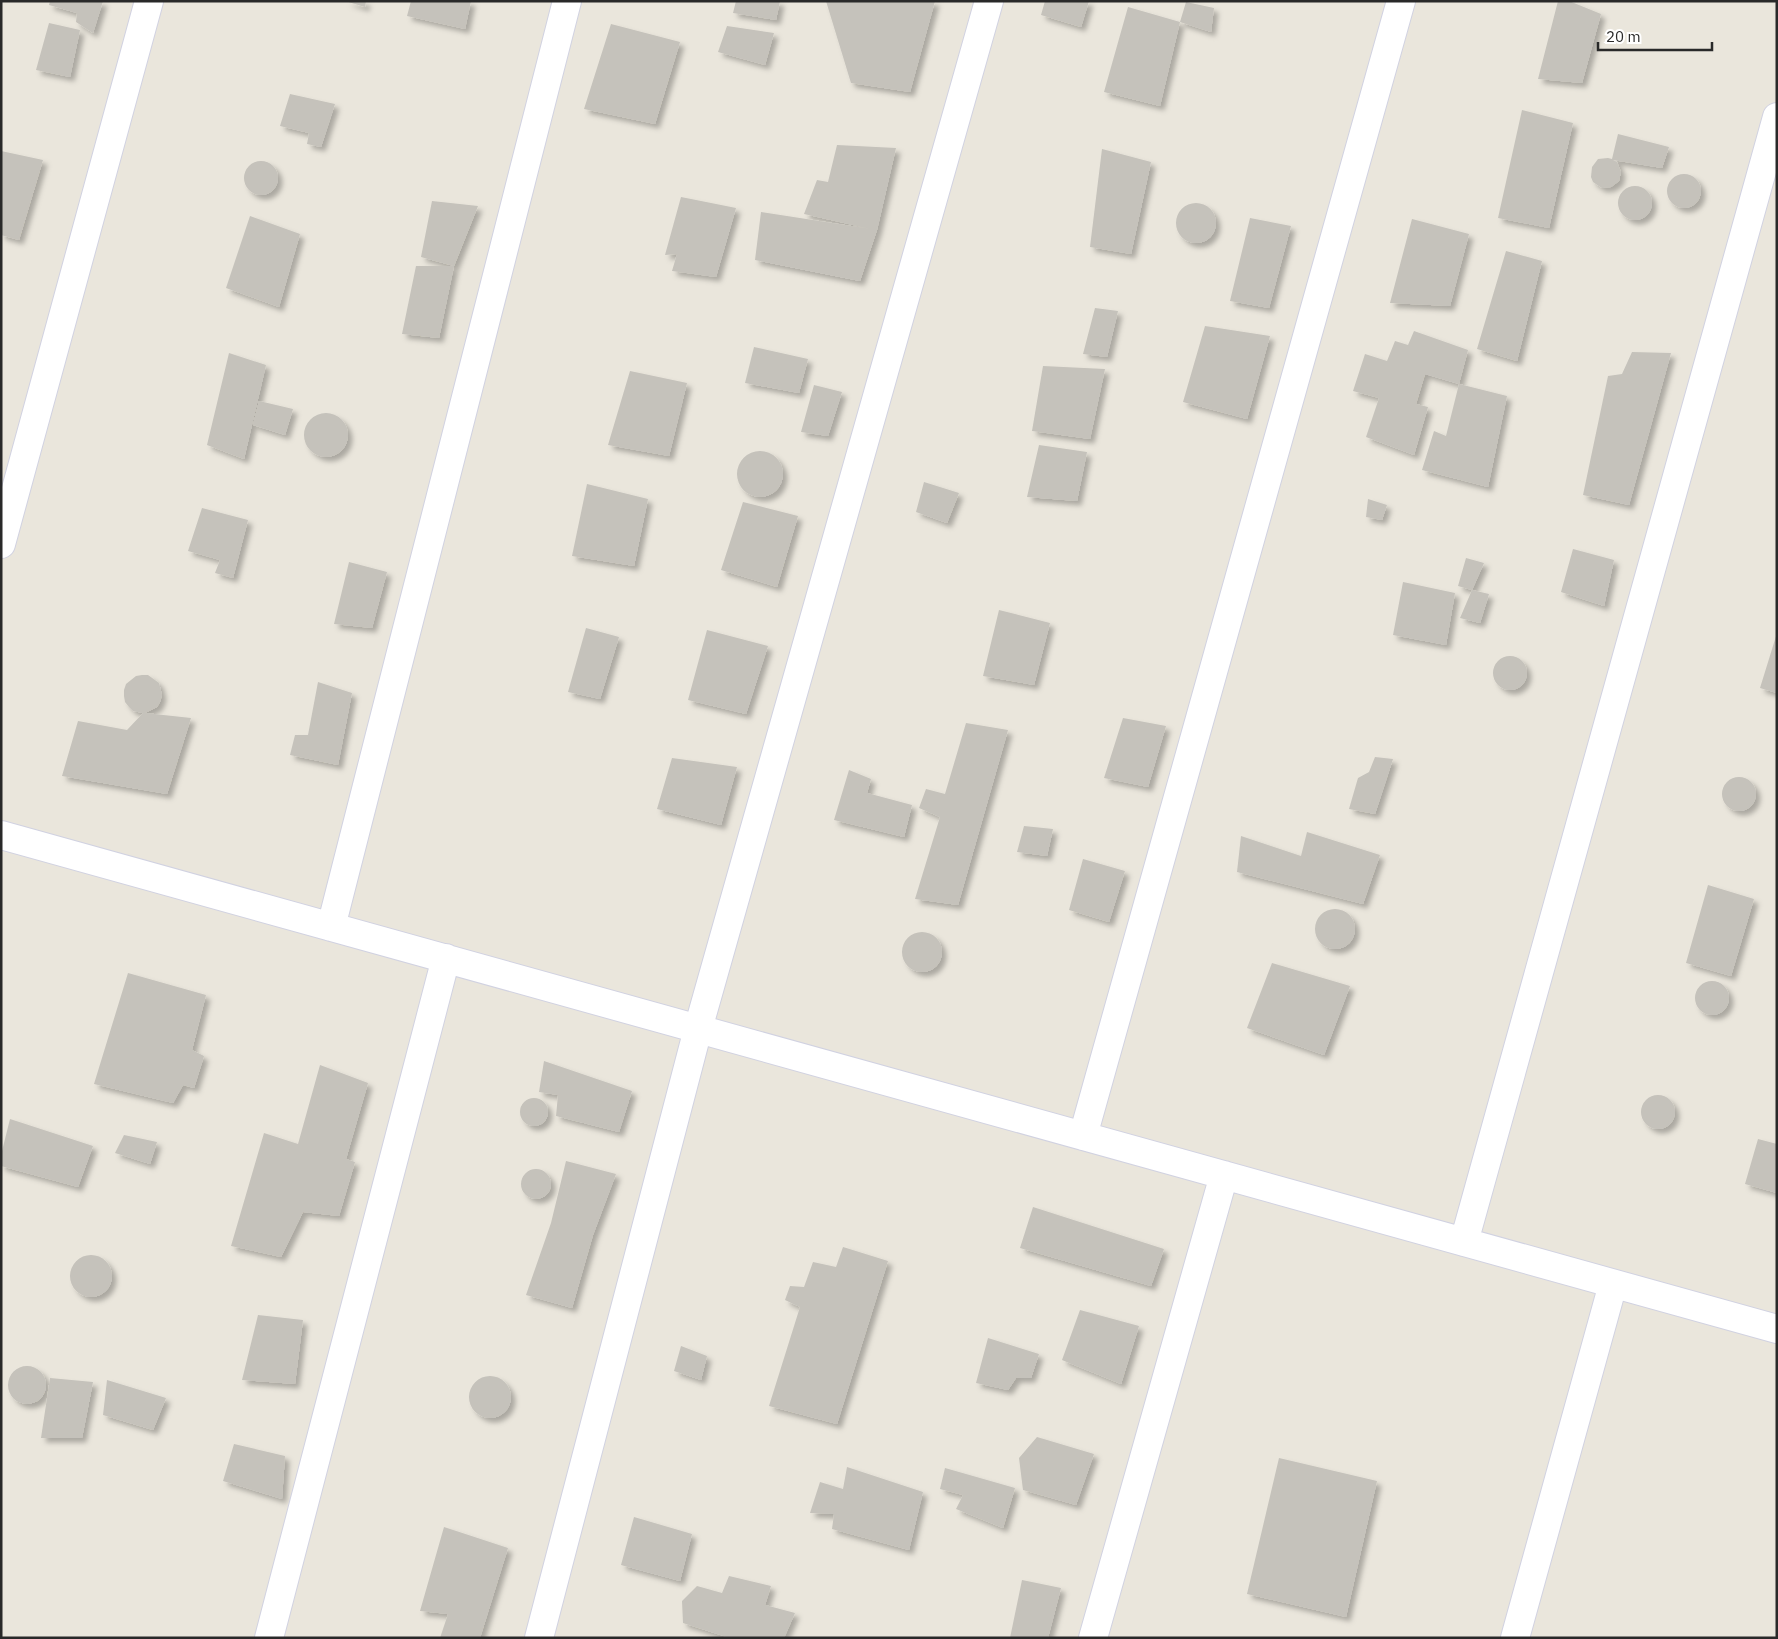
<svg xmlns="http://www.w3.org/2000/svg" width="1778" height="1639" font-family="'IBM Plex Sans',sans-serif">
	<style>
		.building { fill: #c5c2bb; filter: url(#shadow) }
		.lines { fill: none; stroke-linecap: round; stroke-linejoin: round }
		.minor-casing { stroke: #d1d2e1; stroke-width: 30 }
		.minor { stroke: #fff; stroke-width: 28 }
	</style>
	<defs>
		<filter id="shadow"><feDropShadow dx="4.5" dy="4.5" stdDeviation="2.5" flood-color="#0004"/></filter>
	</defs>
	<rect width="100%" height="100%" fill="#eae6dc"/>
	<!-- building -->
	<path class="building" d="M50,1H103L93,33L76,22L77,13L49,5Z
		M345,1H366L365,7Z
		M411,1H471L465,29L407,16Z
		M736,1H780L776,20L733,13Z
		M826,1H935L910,92L851,83Z
		M1045,1H1089L1081,27L1041,15Z
		M1558,1H1569L1601,14L1582,83L1538,79Z
		M1186,2L1214,8L1211,32L1180,22Z
		M1128,7L1180,22L1160,106L1104,92Z
		M49,23L80,30L70,77L36,70Z
		M611,24L680,42L655,124L584,109Z
		M727,26L774,33L765,65L718,52Z
		M290,94L335,104L321,147L307,144L309,133L280,126Z
		M1522,110L1573,123L1549,228L1498,218Z
		M1618,134L1669,147L1662,168L1613,160L1617,162L1621,172L1619,181L1611,187L1602,188L1593,182L1591,177L1592,167L1598,159L1608,158L1612,159Z
		M837,145L896,148L877,230L860,281L755,260L761,212L871,229L804,214L817,180L828,182Z
		M1102,149L1151,162L1131,254L1090,247Z
		M1,151L43,160L19,240L1,235Z
		M244 178a17 17 0 1 1 34 0a17 17 0 1 1-34 0Z
		M1667 191a17 17 0 1 1 34 0a17 17 0 1 1-34 0Z
		M1618 203a17 17 0 1 1 34 0a17 17 0 1 1-34 0Z
		M681,197L736,208L716,277L672,271L677,254L665,255Z
		M432,201L478,206L454,266L421,257Z
		M1176 223a20 20 0 1 1 40 0a20 20 0 1 1-40 0Z
		M250,216L300,234L279,307L226,288Z
		M1250,218L1291,226L1269,308L1230,301Z
		M1412,219L1469,234L1450,306L1390,303Z
		M1506,251L1542,261L1517,361L1477,349Z
		M416,266H454L439,338L402,334Z
		M1095,308L1118,311L1107,357L1083,354Z
		M1205,326L1270,336L1247,419L1183,402Z
		M1414,331L1468,350L1459,384L1425,374L1416,404L1428,407L1414,455L1366,437L1379,398L1353,391L1365,354L1387,361L1395,341L1408,345Z
		M754,347L808,359L799,393L745,383Z
		M1632,352L1671,353L1629,505L1583,495L1608,376L1622,374Z
		M229,353L266,365L244,459L207,445Z
		M1043,366L1105,369L1090,439L1032,431Z
		M630,371L687,383L669,456L608,445Z
		M1459,384L1507,396L1488,487L1422,470L1434,431L1446,436Z
		M814,385L842,392L828,436L801,432Z
		M259,401L293,409L285,435L253,425Z
		M304 435a22 22 0 1 1 44 0a22 22 0 1 1-44 0Z
		M1039,445L1087,452L1077,501L1027,497Z
		M737 474a23 23 0 1 1 46 0a23 23 0 1 1-46 0Z
		M924,482L959,493L947,523L916,512Z
		M587,484L648,499L634,566L572,556Z
		M1368,499L1387,505L1382,520L1366,517Z
		M743,502L798,516L777,587L721,570Z
		M202,508L248,520L233,578L215,573L220,560L188,551Z
		M1573,549L1614,560L1604,606L1561,592Z
		M1466,558L1484,563L1472,590L1458,586Z
		M349,562L387,572L372,628L334,624Z
		M1403,582L1455,593L1446,645L1393,635Z
		M1472,590L1489,594L1480,623L1460,618Z
		M999,610L1050,623L1034,685L983,676Z
		M586,628L619,637L600,699L568,692Z
		M707,630L768,646L746,714L688,700Z
		M1777,633V693L1760,688Z
		M1493 673a17 17 0 1 1 34 0a17 17 0 1 1-34 0Z
		M142,675H148L159,683L162,695L160,702L157,707L145,713L191,718L167,794L62,776L78,721L127,730L143,713L133,711L129,707L125,702L124,696V690L126,684L136,676Z
		M318,682L352,693L338,765L290,755L295,735H308Z
		M1123,718L1166,726L1148,787L1104,778Z
		M966,723L1008,730L958,905L915,899L940,817L919,808L926,789L945,794Z
		M1375,757L1393,759L1375,814L1349,809L1358,778L1369,772Z
		M672,758L737,767L721,825L657,809Z
		M849,770L871,779L867,793L912,805L904,837L834,820Z
		M1722 794a17 17 0 1 1 34 0a17 17 0 1 1-34 0Z
		M1024,826L1053,829L1047,856L1017,852Z
		M1307,832L1380,855L1363,904L1237,872L1241,836L1301,856Z
		M1083,859L1125,871L1109,922L1069,910Z
		M1708,885L1754,899L1731,976L1686,963Z
		M1315 929a20 20 0 1 1 40 0a20 20 0 1 1-40 0Z
		M902 952a20 20 0 1 1 40 0a20 20 0 1 1-40 0Z
		M1272,963L1350,986L1324,1055L1247,1028Z
		M128,973L206,995L192,1050L204,1056L194,1088L183,1085L173,1103L94,1084Z
		M1695 998a17 17 0 1 1 34 0a17 17 0 1 1-34 0Z
		M544,1061L632,1091L619,1132L556,1116L558,1095L539,1092Z
		M320,1065L368,1083L346,1159L355,1162L339,1216L303,1212L281,1257L231,1246L264,1133L298,1144Z
		M1641 1112a17 17 0 1 1 34 0a17 17 0 1 1-34 0Z
		M520 1112a14 14 0 1 1 28 0a14 14 0 1 1-28 0Z
		M10,1119L93,1146L78,1187L1,1166V1155Z
		M124,1135L157,1142L150,1164L115,1153Z
		M1758,1139L1777,1144V1193L1745,1184Z
		M566,1161L616,1174L593,1235L572,1308L526,1295L551,1223Z
		M521 1184a15 15 0 1 1 30 0a15 15 0 1 1-30 0Z
		M1033,1207L1164,1249L1151,1286L1020,1248Z
		M843,1247L888,1261L837,1424L769,1406L800,1307L785,1300L790,1286L804,1287L813,1262L836,1267Z
		M70 1276a21 21 0 1 1 42 0a21 21 0 1 1-42 0Z
		M1080,1310L1139,1326L1121,1384L1062,1360Z
		M258,1315L303,1320L295,1384L242,1380Z
		M988,1338L1039,1354L1031,1378H1016L1008,1390L976,1383Z
		M681,1346L707,1356L701,1380L674,1371Z
		M8 1385a19 19 0 1 1 38 0a19 19 0 1 1-38 0Z
		M469 1397a21 21 0 1 1 42 0a21 21 0 1 1-42 0Z
		M50,1378L93,1382L82,1438H41Z
		M107,1380L166,1398L153,1430L103,1415Z
		M1037,1437L1094,1454L1076,1505L1023,1490L1019,1458Z
		M234,1444L285,1456L282,1499L223,1481Z
		M1279,1458L1377,1481L1346,1617L1247,1594Z
		M847,1467L923,1492L909,1550L832,1529L834,1514L810,1513L820,1482L843,1489Z
		M945,1468L1015,1488L1003,1528L956,1509L963,1495L940,1489Z
		M634,1517L692,1534L680,1581L621,1565Z
		M444,1527L508,1548L480,1638H440L448,1614L420,1611Z
		M729,1576L771,1586L765,1605L795,1613L784,1638H730L683,1623L682,1601L697,1586L722,1593Z
		M1022,1580L1061,1588L1048,1638H1010Z"/>
	<g class="lines">
		<!-- minor casing -->
		<g class="minor-casing">
			<path id="minor" d="M1,544L149,1
				M1,835L1777,1329
				M331,927L567,1
				M1083,1136L1401,1
				M1464,1242L1777,117
				M269,1638L446,958
				M539,1638L698,1029L989,1
				M1093,1638L1224,1175
				M1515,1638L1613,1284"/>
		</g>
		<!-- minor -->
		<use href="#minor" class="minor"/>
	</g>
	<!-- border -->
	<rect width="1778" height="1639" fill="none" stroke="#292929" stroke-width="5"/>
	<!-- scale -->
	<path d="M1598 42v8h114v-8" fill="none" stroke="#292929" stroke-width="2.5"/>
	<text x="1606" y="42" font-size="15" fill="#292929" stroke="#ffffff" stroke-width="4" paint-order="stroke">20 m</text>
</svg>
